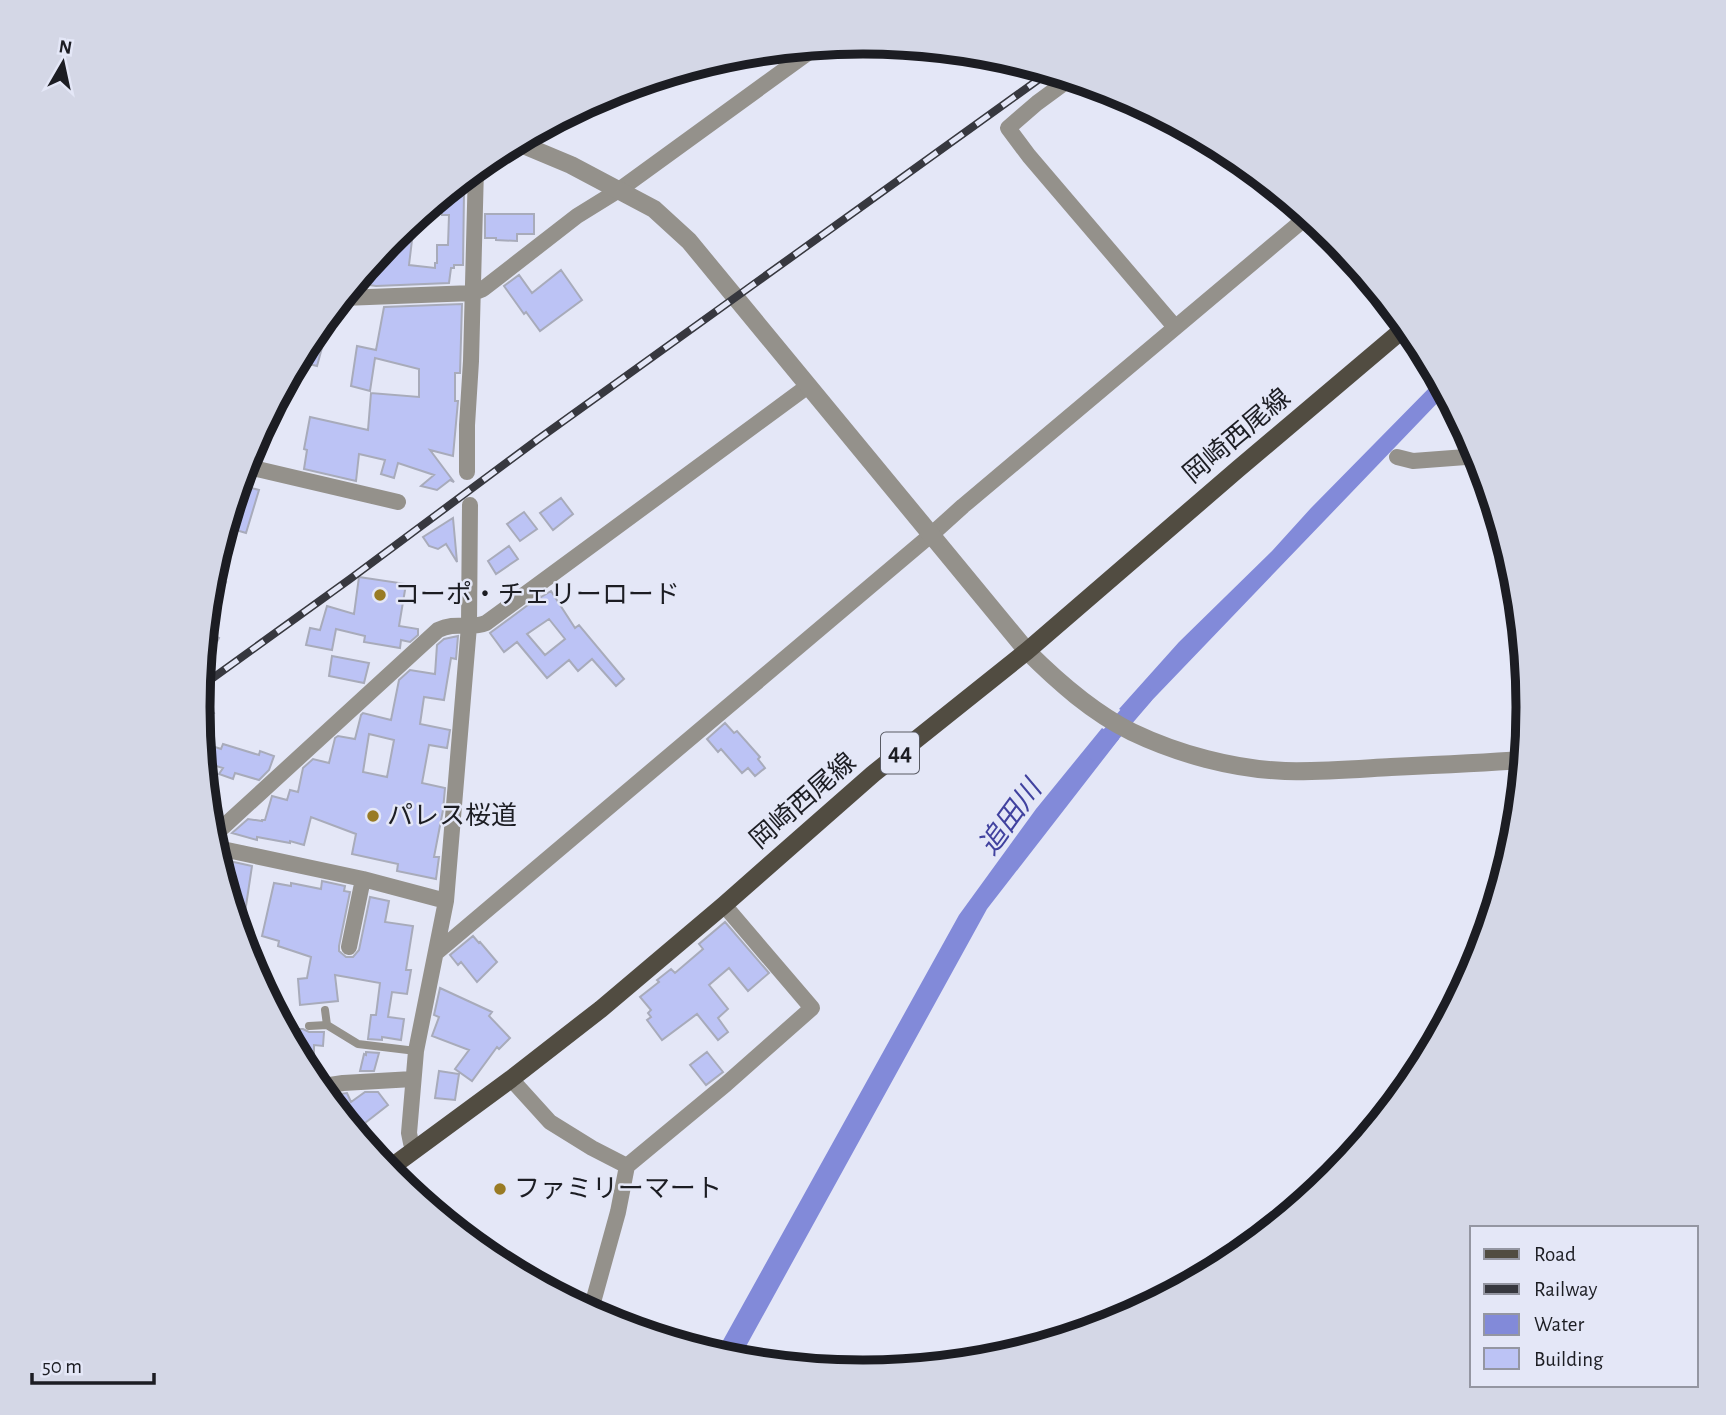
<svg xmlns="http://www.w3.org/2000/svg" width="1726" height="1415" font-family="'Alegreya Sans','Noto Sans JP',sans-serif">
	<style>
		.water { fill: #828ad9 }
		.lines { fill: none; stroke-linecap: round; stroke-linejoin: round }
		.canal { stroke: #828ad9; stroke-width: 18 }
		.building { fill: #bcc3f5; stroke: #a8abba; stroke-width: 2; fill-rule: evenodd }
		.service { stroke: #94918b; stroke-width: 8 }
		.minor { stroke: #94918b; stroke-width: 16 }
		.tertiary { stroke: #94918b; stroke-width: 18 }
		.primary { stroke: #514c41; stroke-width: 18 }
		.rail-casing { stroke: #37383f; stroke-width: 8 }
		.rail { stroke: #e4e7f7; stroke-width: 5; stroke-dasharray: 16; stroke-linecap: butt }
		.poi-dot { fill: #997b24; stroke: #e4e7f7; stroke-width: 2.5 }
		.labels { text-anchor: middle; dominant-baseline: central; stroke-width: 5; stroke-linejoin: round; paint-order: stroke }
		.shield { fill: #e4e7f7; stroke: #585a63; stroke-width: 2 }
		.shield-label { font-size: 24px; font-weight: bold; fill: #1c1d23 }
		.street-label { font-size: 26px; fill: #1c1d23; stroke: #e4e7f7 }
		.poi-label { font-size: 26px; fill: #1c1d23; stroke: #e4e7f7; text-anchor: start }
		.water-label { font-size: 28px; font-style: italic; fill: #41429f; stroke: #e4e7f7 }
		.rim { fill: none; stroke: #1c1d23; stroke-width: 9 }
	</style>
	<rect width="100%" height="100%" fill="#e4e7f7"/>
	<!-- water -->
	<path class="water" d="M1438,379L1446,394L1135,718L1119,709L1179,642L1272,551L1311,508Z
		M1102,728L1119,739L987,909L738,1361L715,1355L959,915L1036,809Z"/>
	<g class="lines">
		<!-- canal -->
		<path class="canal" d="M1096,752L1144,696"/>
	</g>
	<!-- building -->
	<path class="building" d="M447,192H464L463,265H454V268H451L449,283L376,286L355,283L392,237L412,240L409,265L435,268V263H437V245H448L449,215H442V196Z
		M485,214H534V234H517V241L496,240V238H485Z
		M561,270L582,300L540,331L526,312L524,314L504,286L519,275L532,293Z
		M462,304L460,373H455V401H458L453,456L430,450L454,482L450,480L437,490L421,486L434,475L398,463L394,478L381,474L385,460L359,454L356,481L304,469L307,450L304,449L310,417L368,430L371,393L419,397V369L375,358L370,391L351,386L357,346L376,350L384,307Z
		M308,340L323,344L317,366L297,361Z
		M241,485L259,490L246,533L226,527L230,512L234,513Z
		M561,498L573,514L553,530L540,513Z
		M524,512L537,529L520,541L507,524Z
		M453,518L457,562L446,544L438,549L429,546L423,537Z
		M509,546L518,559L496,574L488,561Z
		M211,576L226,582L207,619H206Z
		M359,577L406,584L399,626L418,629V635L410,642L401,640L400,648L364,642L365,636L336,629L332,650L306,645L310,628L320,630L327,606L354,614Z
		M551,591L575,628L579,625L624,679L616,686L592,659L578,671L569,660L547,678L517,642L504,652L490,633L540,596L541,597ZM549,619L565,639L545,655L527,634Z
		M205,631L219,638L202,672H201Z
		M458,636L456,659L451,658L444,700L424,697L420,724L450,730L447,748L429,745L422,783L445,788L443,810L434,857H439L436,879L397,871L398,864L352,854L356,834L311,817L304,845L290,841V843L257,837V840L232,833L248,819L262,821V820H265L272,796L287,800L290,790L298,792L303,768L313,759L329,763L335,738L338,736L355,739L361,715L363,713L391,720L399,680L410,670L435,674L437,645L444,639ZM369,734L394,740L387,777L363,772Z
		M332,656L369,663L364,683L329,676Z
		M199,695L214,713L199,724L198,707Z
		M725,723L734,733L737,731L760,757L758,759L765,768L755,776L748,768L742,773L721,749L718,752L707,739Z
		M223,744L259,755L260,751L274,756L269,770L259,780L235,773L233,779L219,774L223,768L203,762L209,745L221,749Z
		M220,859L252,866L241,939L219,867Z
		M322,881L345,886L344,891L350,892L339,946V951L346,957H353L359,950L370,897L389,901L385,922L413,926L406,970H411L407,994L392,992L388,1017L404,1019L401,1040L382,1037V1040L368,1039L371,1015H376L380,983L335,975L338,1001L300,1005L298,979L307,978L311,957L278,946L279,941L262,936L274,883L291,886V883L321,889Z
		M725,922L769,973L748,991L729,968L709,985L728,1009L718,1018L728,1032L718,1040L697,1014L662,1040L647,1020L651,1017L648,1013L651,1010L640,997L659,982L657,980L671,969L675,973L703,949L699,944Z
		M473,936L479,943L480,942L497,962L477,982L461,962L458,965L450,955Z
		M440,988L492,1012L489,1016L510,1038L499,1049L497,1047L472,1081L455,1069L469,1050L432,1036L439,1017L434,1015Z
		M295,1029H303L309,1032H324L323,1046L314,1045V1077L311,1079L294,1048Z
		M366,1052L379,1053L374,1071H360L364,1054L366,1055Z
		M707,1052L723,1072L706,1085L690,1065Z
		M439,1071L459,1074L455,1100L435,1098Z
		M365,1092H378L388,1105L365,1123L382,1156L377,1159L325,1096L347,1093L351,1102Z"/>
	<g class="lines">
		<!-- service -->
		<path class="service" d="M325,1010L327,1025
			M309,1026L327,1025L358,1044L416,1051"/>
		<!-- minor -->
		<path class="minor" d="M1071,78L1037,103L1008,128L1029,156L1175,327
			M343,298L473,293L483,289L577,216L619,190L816,47
			M1397,457L1413,461L1479,456
			M244,466L398,502
			M467,472V425L471,361L476,168
			M211,838L438,630C456,621 469,630 486,623L808,386
			M213,847L363,879L446,901
			M349,947L363,879
			M436,953L932,534L963,506L1308,216
			M511,1079L550,1122L592,1148L627,1166
			M317,1087L343,1083L413,1079
			M415,1149L411,1143L409,1133L416,1051L446,901L469,626L470,505
			M590,1313L618,1212L627,1166L726,1084L812,1008L724,905"/>
		<!-- tertiary -->
		<path class="tertiary" d="M516,142L571,165L654,209L689,241L1027,651C1058,682 1092,712 1132,732C1178,754 1233,769 1285,771C1320,772 1356,769 1391,767C1435,765 1479,763 1523,760"/>
		<!-- primary -->
		<path class="primary" d="M386,1171L511,1079L601,1009L724,905L873,774L1027,651L1238,469L1407,326"/>
		<!-- rail casing -->
		<g class="rail-casing">
			<path id="rail" d="M199,688L350,579L537,440L1049,72"/>
		</g>
		<!-- rail -->
		<use href="#rail" class="rail"/>
	</g>
	<!-- markers -->
	<g class="poi-dot">
		<circle cx="380" cy="595" r="7"/>
		<circle cx="373" cy="816" r="7"/>
		<circle cx="500" cy="1189" r="7"/>
	</g>
	<g class="labels">
		<!-- shield labels -->
		<rect class="shield" x="881" y="732.5" width="38" height="41" rx="5"/>
		<g class="shield-label">
			<text x="900" y="753">44</text>
		</g>
		<!-- street labels -->
		<g class="street-label">
			<text transform="translate(1237 436) rotate(-40)">岡崎西尾線</text>
			<text transform="translate(803 801) rotate(-41)">岡崎西尾線</text>
		</g>
		<!-- poi labels -->
		<g class="poi-label">
			<text x="394" y="595">コーポ・チェリーロード</text>
			<text x="387" y="816">パレス桜道</text>
			<text x="514" y="1189">ファミリーマート</text>
		</g>
		<!-- water labels -->
		<g class="water-label">
			<text transform="translate(1011 818) rotate(-54)">追田川</text>
		</g>
	</g>
	<!-- crop -->
	<path d="M0 0H1726V1415H0ZM210 707a653 653 0 1 1 1306 0a653 653 0 1 1-1306 0Z" fill="#d4d7e6" fill-rule="evenodd"/>
	<path class="rim" d="M210 707a653 653 0 1 1 1306 0a653 653 0 1 1-1306 0Z"/>
	<!-- legend -->
	<rect x="1470" y="1226" width="228" height="161" fill="#e4e7f7" stroke="#9496a2" stroke-width="2"/>
	<rect x="1484" y="1249" width="35" height="10" fill="#514c41" stroke="#9496a2" stroke-width="2"/>
	<text x="1534" y="1261" font-size="21" fill="#1c1d23">Road</text>
	<rect x="1484" y="1284" width="35" height="10" fill="#37383f" stroke="#9496a2" stroke-width="2"/>
	<text x="1534" y="1296" font-size="21" fill="#1c1d23">Railway</text>
	<rect x="1484" y="1314" width="35" height="21" fill="#828ad9" stroke="#9496a2" stroke-width="2"/>
	<text x="1534" y="1331" font-size="21" fill="#1c1d23">Water</text>
	<rect x="1484" y="1348" width="35" height="21" fill="#bcc3f5" stroke="#9496a2" stroke-width="2"/>
	<text x="1534" y="1366" font-size="21" fill="#1c1d23">Building</text>
	<!-- north arrow -->
	<g transform="translate(63 63) rotate(9)" stroke="#e4e7f7" stroke-width="5" paint-order="stroke">
	<path d="M0-5L12 26L0 18L-12 26Z" fill="#1c1d23"/>
	<text y="-10" font-size="19" font-weight="bold" text-anchor="middle" fill="#1c1d23">N</text>
	</g>
	<!-- scale -->
	<path d="M32 1373v10h122v-10" fill="none" stroke="#1c1d23" stroke-width="3.5"/>
	<text x="42" y="1373" font-size="21" fill="#1c1d23" stroke="#e4e7f7" stroke-width="5" paint-order="stroke">50 m</text>
</svg>
